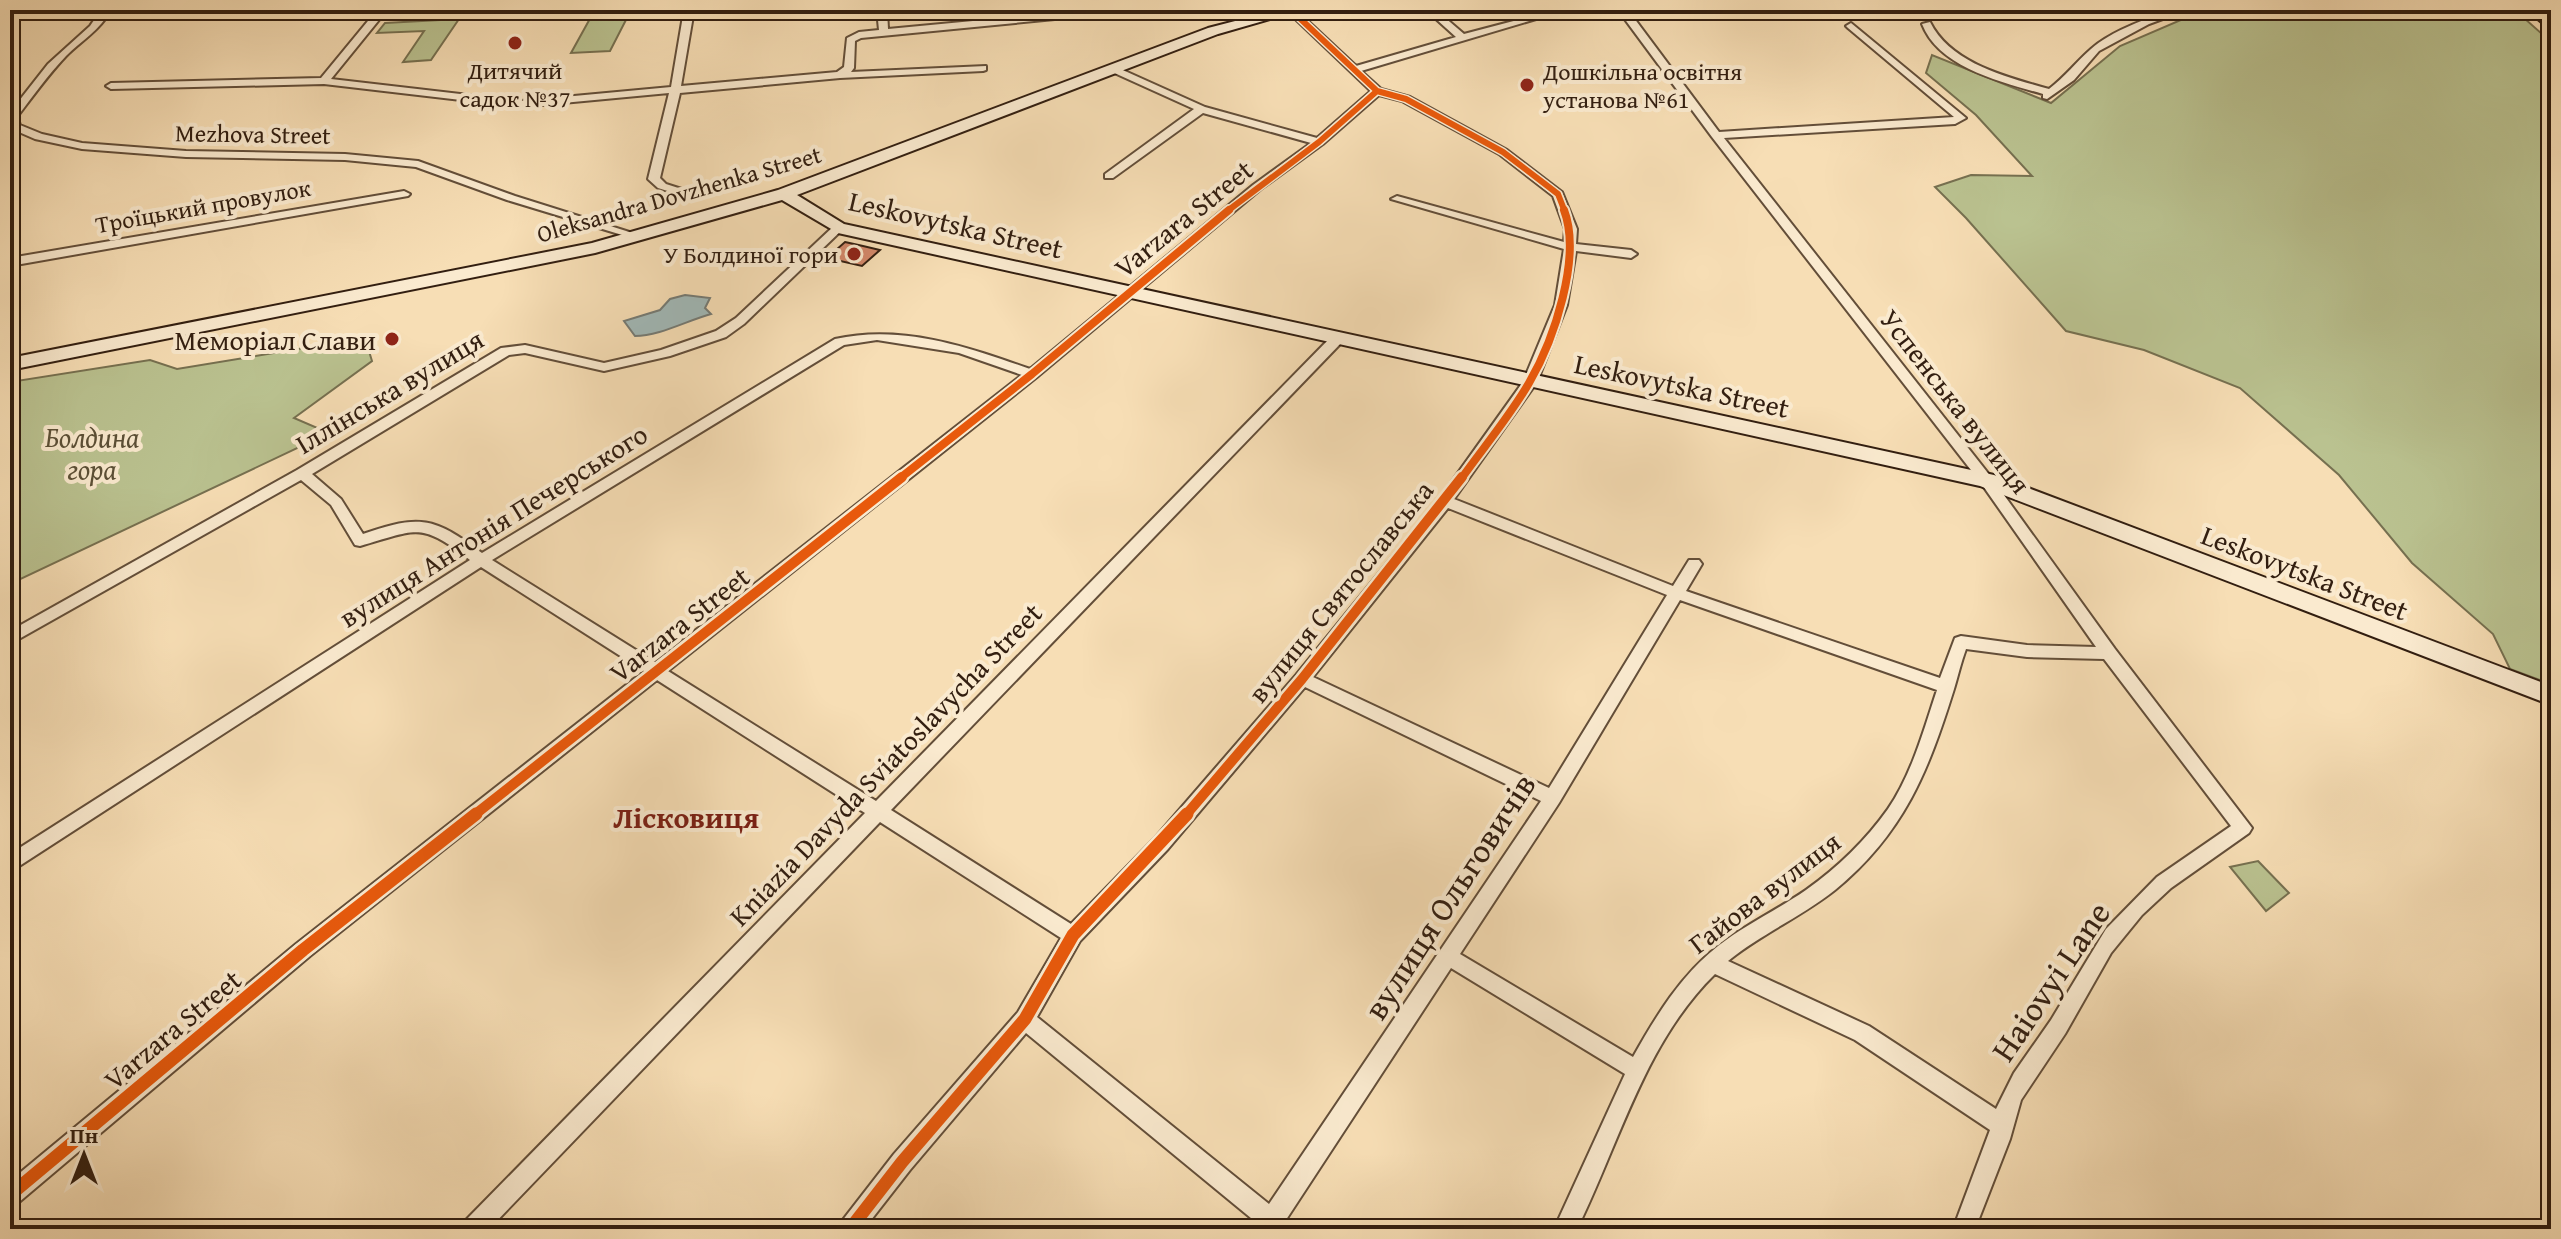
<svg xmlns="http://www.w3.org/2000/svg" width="2561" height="1239" font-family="'Gentium Book Plus',serif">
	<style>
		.green { fill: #bac290; stroke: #767050; stroke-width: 2 }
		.water { fill: #a1b9b8; stroke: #757b75; stroke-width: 2 }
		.building { fill: #d5896b; stroke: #321e10; stroke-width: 2 }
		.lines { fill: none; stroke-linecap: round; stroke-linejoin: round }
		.minor-casing { stroke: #634e39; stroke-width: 4 }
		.secondary-casing { stroke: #321e10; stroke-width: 4 }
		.primary-casing { stroke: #321e10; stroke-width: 4 }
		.minor { fill: #faeacf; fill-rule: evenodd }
		.secondary { fill: #faeacf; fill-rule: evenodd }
		.primary { fill: #ecbf7a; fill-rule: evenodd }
		.cycleway-far3-casing { stroke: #faeacf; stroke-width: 9 }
		.cycleway-far2-casing { stroke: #faeacf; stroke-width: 12 }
		.cycleway-far1-casing { stroke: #faeacf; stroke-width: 15 }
		.cycleway-casing { stroke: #faeacf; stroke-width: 18 }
		.cycleway-far3 { stroke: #e8590c; stroke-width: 6 }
		.cycleway-far2 { stroke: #e8590c; stroke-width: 8 }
		.cycleway-far1 { stroke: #e8590c; stroke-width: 10 }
		.cycleway { stroke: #e8590c; stroke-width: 13 }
		.poi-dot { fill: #8f2418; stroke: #faeacf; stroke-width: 3 }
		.labels { text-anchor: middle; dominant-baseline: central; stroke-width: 8; stroke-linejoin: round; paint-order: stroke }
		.far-poi-label { font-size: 24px; fill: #321e10; stroke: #faeacf }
		.far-street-label { font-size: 24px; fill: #321e10; stroke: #faeacf }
		.street-label { font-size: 28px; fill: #321e10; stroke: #faeacf }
		.poi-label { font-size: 28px; fill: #321e10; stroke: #faeacf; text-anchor: end }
		.park-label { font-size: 28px; font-style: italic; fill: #5b4f36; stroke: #faeacf }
		.neighbourhood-label { font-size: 30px; font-weight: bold; fill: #7a1f14; stroke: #faeacf }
		.near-street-label { font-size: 34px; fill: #321e10; stroke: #faeacf }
	</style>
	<rect width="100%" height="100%" fill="#f7deb5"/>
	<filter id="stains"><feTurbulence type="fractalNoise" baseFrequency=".0025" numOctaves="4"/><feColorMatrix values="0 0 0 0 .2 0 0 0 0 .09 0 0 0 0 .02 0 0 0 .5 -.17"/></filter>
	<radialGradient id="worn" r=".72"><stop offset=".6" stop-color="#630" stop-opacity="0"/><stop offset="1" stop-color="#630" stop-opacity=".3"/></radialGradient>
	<!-- green -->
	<path class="green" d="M2204,10H2515L2551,42V684L2510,669L2493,634L2412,563L2339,475L2240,388L2144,350L2066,331L1966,218L1935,187L1971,175L2032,176L1976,115L1926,73L1932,55L2051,103L2120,46Z
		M629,14L610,51L571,53L592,15Z
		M459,19L431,60L403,62L424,31L377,33L385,23Z
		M365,338L372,361L294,418L329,433L10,584V382L150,360L177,369Z
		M2258,861L2289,893L2266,911L2230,867Z"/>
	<!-- water -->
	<path class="water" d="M685,295L710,298L705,308L711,314C686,321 659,336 635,336L624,321L660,310L670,299Z"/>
	<!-- building -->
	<path class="building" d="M845,242L863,246L880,250L862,266L827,258Z"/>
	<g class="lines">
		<!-- minor casing -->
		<g class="minor-casing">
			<path id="minor" d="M101,10H111C100,30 81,41 66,56C48,75 33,96 17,117L20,125L42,134L82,143L186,151L345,154L418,161L515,196L642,236L632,238L507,200L416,167L345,160L186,157L82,149L35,139L12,129L10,113L15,106L48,64L90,26Z
				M377,10H387L331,79L520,101L671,87L684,10H694L681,86L837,72L844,67L847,38L859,32L879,30L877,10H887L888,29L1089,10H1122L1117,13L861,38L855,41L854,68L851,72L986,66V70L983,71L840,78L680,93L660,178L666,184L694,193V197L690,198L658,188L648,179L669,93L520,107L324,84L111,89L106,86L111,83L321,78Z
				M1286,10H1296L1356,66L1456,37L1426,10H1436L1464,34L1536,15V19L1361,71L1381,89L1410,97L1507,150L1562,192L1577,229L1576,244L1631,250L1637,254L1631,258L1576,251L1567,305L1537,382L1454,499L1673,586L1689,560H1699L1702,564L1686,591L1940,678L1955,638L1961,636L2027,645L2096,647L1981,483L1712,137L1618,10H1628L1719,132L1954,117L1848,28L1846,26L1851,23L1966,118L1955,124L1724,138L1991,477L2115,649L2252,828L2249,833L2171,888L2142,915L2111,953L2065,1034L2021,1100L2010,1139L1975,1229H1953L1990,1130L1855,1040L1715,974C1645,1042 1619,1144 1577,1229H1554L1625,1074L1451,968L1280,1229H1255L1257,1223L1026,1033L910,1170L864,1229H839L842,1221L894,1154L1018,1012L1061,938L880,822L489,1229H462L465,1221L865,813L657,680L310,956L18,1203L10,1206V1181L296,944L644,671L481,567L10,872V854L470,560C420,521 417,530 360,546L355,545L331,505L301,480L10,644V631L297,470L501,348L525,345L604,363L661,350L716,331L736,318L834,226L844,228L744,324L726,337L670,356L604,371L525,353L509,355L312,474L341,499L363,534C420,514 434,517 482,553L835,339C902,324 968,347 1030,369L1253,185L1311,143L1203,113L1113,178H1105V174L1194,109L1110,71V67H1116L1205,107L1317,138L1371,91ZM1379,95L1402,101L1499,154L1553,196L1565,229L1564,242L1397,196L1391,199L1564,249L1555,305L1523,382L1440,498L1296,675L1154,839L1071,924L891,810L1343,341V335H1333L876,801L668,671L1037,377L1261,189L1323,144ZM877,340L959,353L1022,375L655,662L492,560L844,345ZM1448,508L1667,595L1549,788L1313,677ZM1680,600L1937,690C1924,729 1912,774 1888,809C1866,840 1837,868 1806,890C1777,910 1746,924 1718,946C1681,975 1656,1016 1633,1057L1460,954L1559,803ZM1966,649L2027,657L2104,659L2231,826L2157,877L2106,929L2051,1020L2014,1073L1996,1109L1869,1026L1728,961C1761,934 1801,917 1835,890C1904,833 1928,772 1954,689C1958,676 1961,662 1966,649ZM1305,687L1541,801L1269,1204L1037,1017L1080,941L1168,849Z
				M2173,10H2187L2149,24L2099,51L2074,80L2047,99L2043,98V94C2002,82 1939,68 1922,24L1930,22C1951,64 2007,77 2049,89C2065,77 2076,62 2091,49C2111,31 2148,18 2173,10Z
				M404,191L410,194L408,196L10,266V258Z"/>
		</g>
		<!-- secondary casing -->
		<g class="secondary-casing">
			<path id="secondary" d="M1278,10H1301L1218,34L797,195L844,224L1994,475L2551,686V705L1980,486L838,233L782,200L595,253L10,370V358L592,243L778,190L1208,28Z"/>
		</g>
		<!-- primary casing -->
		<g class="primary-casing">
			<path id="primary" d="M2527,10H2543L2551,17V30Z"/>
		</g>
		<!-- minor -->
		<use href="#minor" class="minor"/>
		<!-- secondary -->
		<use href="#secondary" class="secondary"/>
		<!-- primary -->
		<use href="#primary" class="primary"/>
		<!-- cycleway-far3 casing -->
		<g class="cycleway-far3-casing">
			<path id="cycleway-far3" d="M1291,10L1377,91L1406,99L1503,152L1558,194L1565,212
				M1226,212L1319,142L1377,91"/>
		</g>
		<!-- cycleway-far2 casing -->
		<g class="cycleway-far2-casing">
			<path id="cycleway-far2" d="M899,479L1032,374L1229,210
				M1461,479C1483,448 1510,416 1529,383C1554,340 1582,257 1564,210"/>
		</g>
		<!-- cycleway-far1 casing -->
		<g class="cycleway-far1-casing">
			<path id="cycleway-far1" d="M473,816L902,477
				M1185,816L1302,679L1462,477"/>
		</g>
		<!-- cycleway casing -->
		<g class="cycleway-casing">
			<path id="cycleway" d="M10,1195L303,950L476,814
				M850,1229L902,1162L1025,1019L1073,935L1187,814"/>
		</g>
		<!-- cycleway-far3 -->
		<use href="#cycleway-far3" class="cycleway-far3"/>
		<!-- cycleway-far2 -->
		<use href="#cycleway-far2" class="cycleway-far2"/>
		<!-- cycleway-far1 -->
		<use href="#cycleway-far1" class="cycleway-far1"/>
		<!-- cycleway -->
		<use href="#cycleway" class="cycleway"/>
	</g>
	<!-- markers -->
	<g class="poi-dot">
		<circle cx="515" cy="43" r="8"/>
		<circle cx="1527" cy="85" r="8"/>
		<circle cx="854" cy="254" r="8"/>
		<circle cx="392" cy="339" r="8"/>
	</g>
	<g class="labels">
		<!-- far-poi labels -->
		<g class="far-poi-label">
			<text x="515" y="70">Дитячий<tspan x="515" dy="28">садок №37</tspan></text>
			<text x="1543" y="71" text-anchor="start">Дошкільна освітня<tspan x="1543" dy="28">установа №61</tspan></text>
			<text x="838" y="254" text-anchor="end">У Болдиної гори</text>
		</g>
		<!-- far-street labels -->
		<g class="far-street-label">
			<text transform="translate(253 134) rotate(1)">Mezhova Street</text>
			<text transform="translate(679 194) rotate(-16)">Oleksandra Dovzhenka Street</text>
			<text transform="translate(203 206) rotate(-10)">Троїцький провулок</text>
		</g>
		<!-- street labels -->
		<g class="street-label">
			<text transform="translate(1183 218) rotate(-39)">Varzara Street</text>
			<text transform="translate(956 224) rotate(13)">Leskovytska Street</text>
			<text transform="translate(1682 385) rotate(12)">Leskovytska Street</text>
			<text transform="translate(389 391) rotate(-31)">Іллінська вулиця</text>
			<text transform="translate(1956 401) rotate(52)">Успенська вулиця</text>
			<text transform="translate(493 525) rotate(-32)">вулиця Антонія Печерського</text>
			<text transform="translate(2305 572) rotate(21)">Leskovytska Street</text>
			<text transform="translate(1340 591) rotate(-51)">вулиця Святославська</text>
			<text transform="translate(679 624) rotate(-38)">Varzara Street</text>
			<text transform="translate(885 764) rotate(-46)">Kniazia Davyda Sviatoslavycha Street</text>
			<text transform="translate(1764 892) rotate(-37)">Гайова вулиця</text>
			<text transform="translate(172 1029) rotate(-40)">Varzara Street</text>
		</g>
		<!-- poi labels -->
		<g class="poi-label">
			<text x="376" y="339">Меморіал Слави</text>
		</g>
		<!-- park labels -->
		<g class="park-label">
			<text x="92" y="436">Болдина<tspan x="92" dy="32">гора</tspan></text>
		</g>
		<!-- neighbourhood labels -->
		<g class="neighbourhood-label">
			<text x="686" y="817">Лісковиця</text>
		</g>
		<!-- near-street labels -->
		<g class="near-street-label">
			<text transform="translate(1449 896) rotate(-57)">вулиця Ольговичів</text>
			<text transform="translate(2050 981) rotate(-56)">Haiovyi Lane</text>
		</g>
	</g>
	<!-- margin -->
	<rect width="2561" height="1239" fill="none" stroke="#f7deb5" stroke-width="40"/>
	<rect x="12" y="12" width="2537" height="1215" fill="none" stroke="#321e10" stroke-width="4"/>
	<rect x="20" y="20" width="2521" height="1199" fill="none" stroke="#321e10" stroke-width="2"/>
	<!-- north arrow -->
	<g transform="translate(84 1155)" stroke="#faeacf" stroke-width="6" paint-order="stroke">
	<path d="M0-6L14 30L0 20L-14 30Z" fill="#321e10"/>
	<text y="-12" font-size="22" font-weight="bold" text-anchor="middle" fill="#321e10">Пн</text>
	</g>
	<rect width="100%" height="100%" filter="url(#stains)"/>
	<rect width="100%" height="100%" fill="url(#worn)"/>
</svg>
